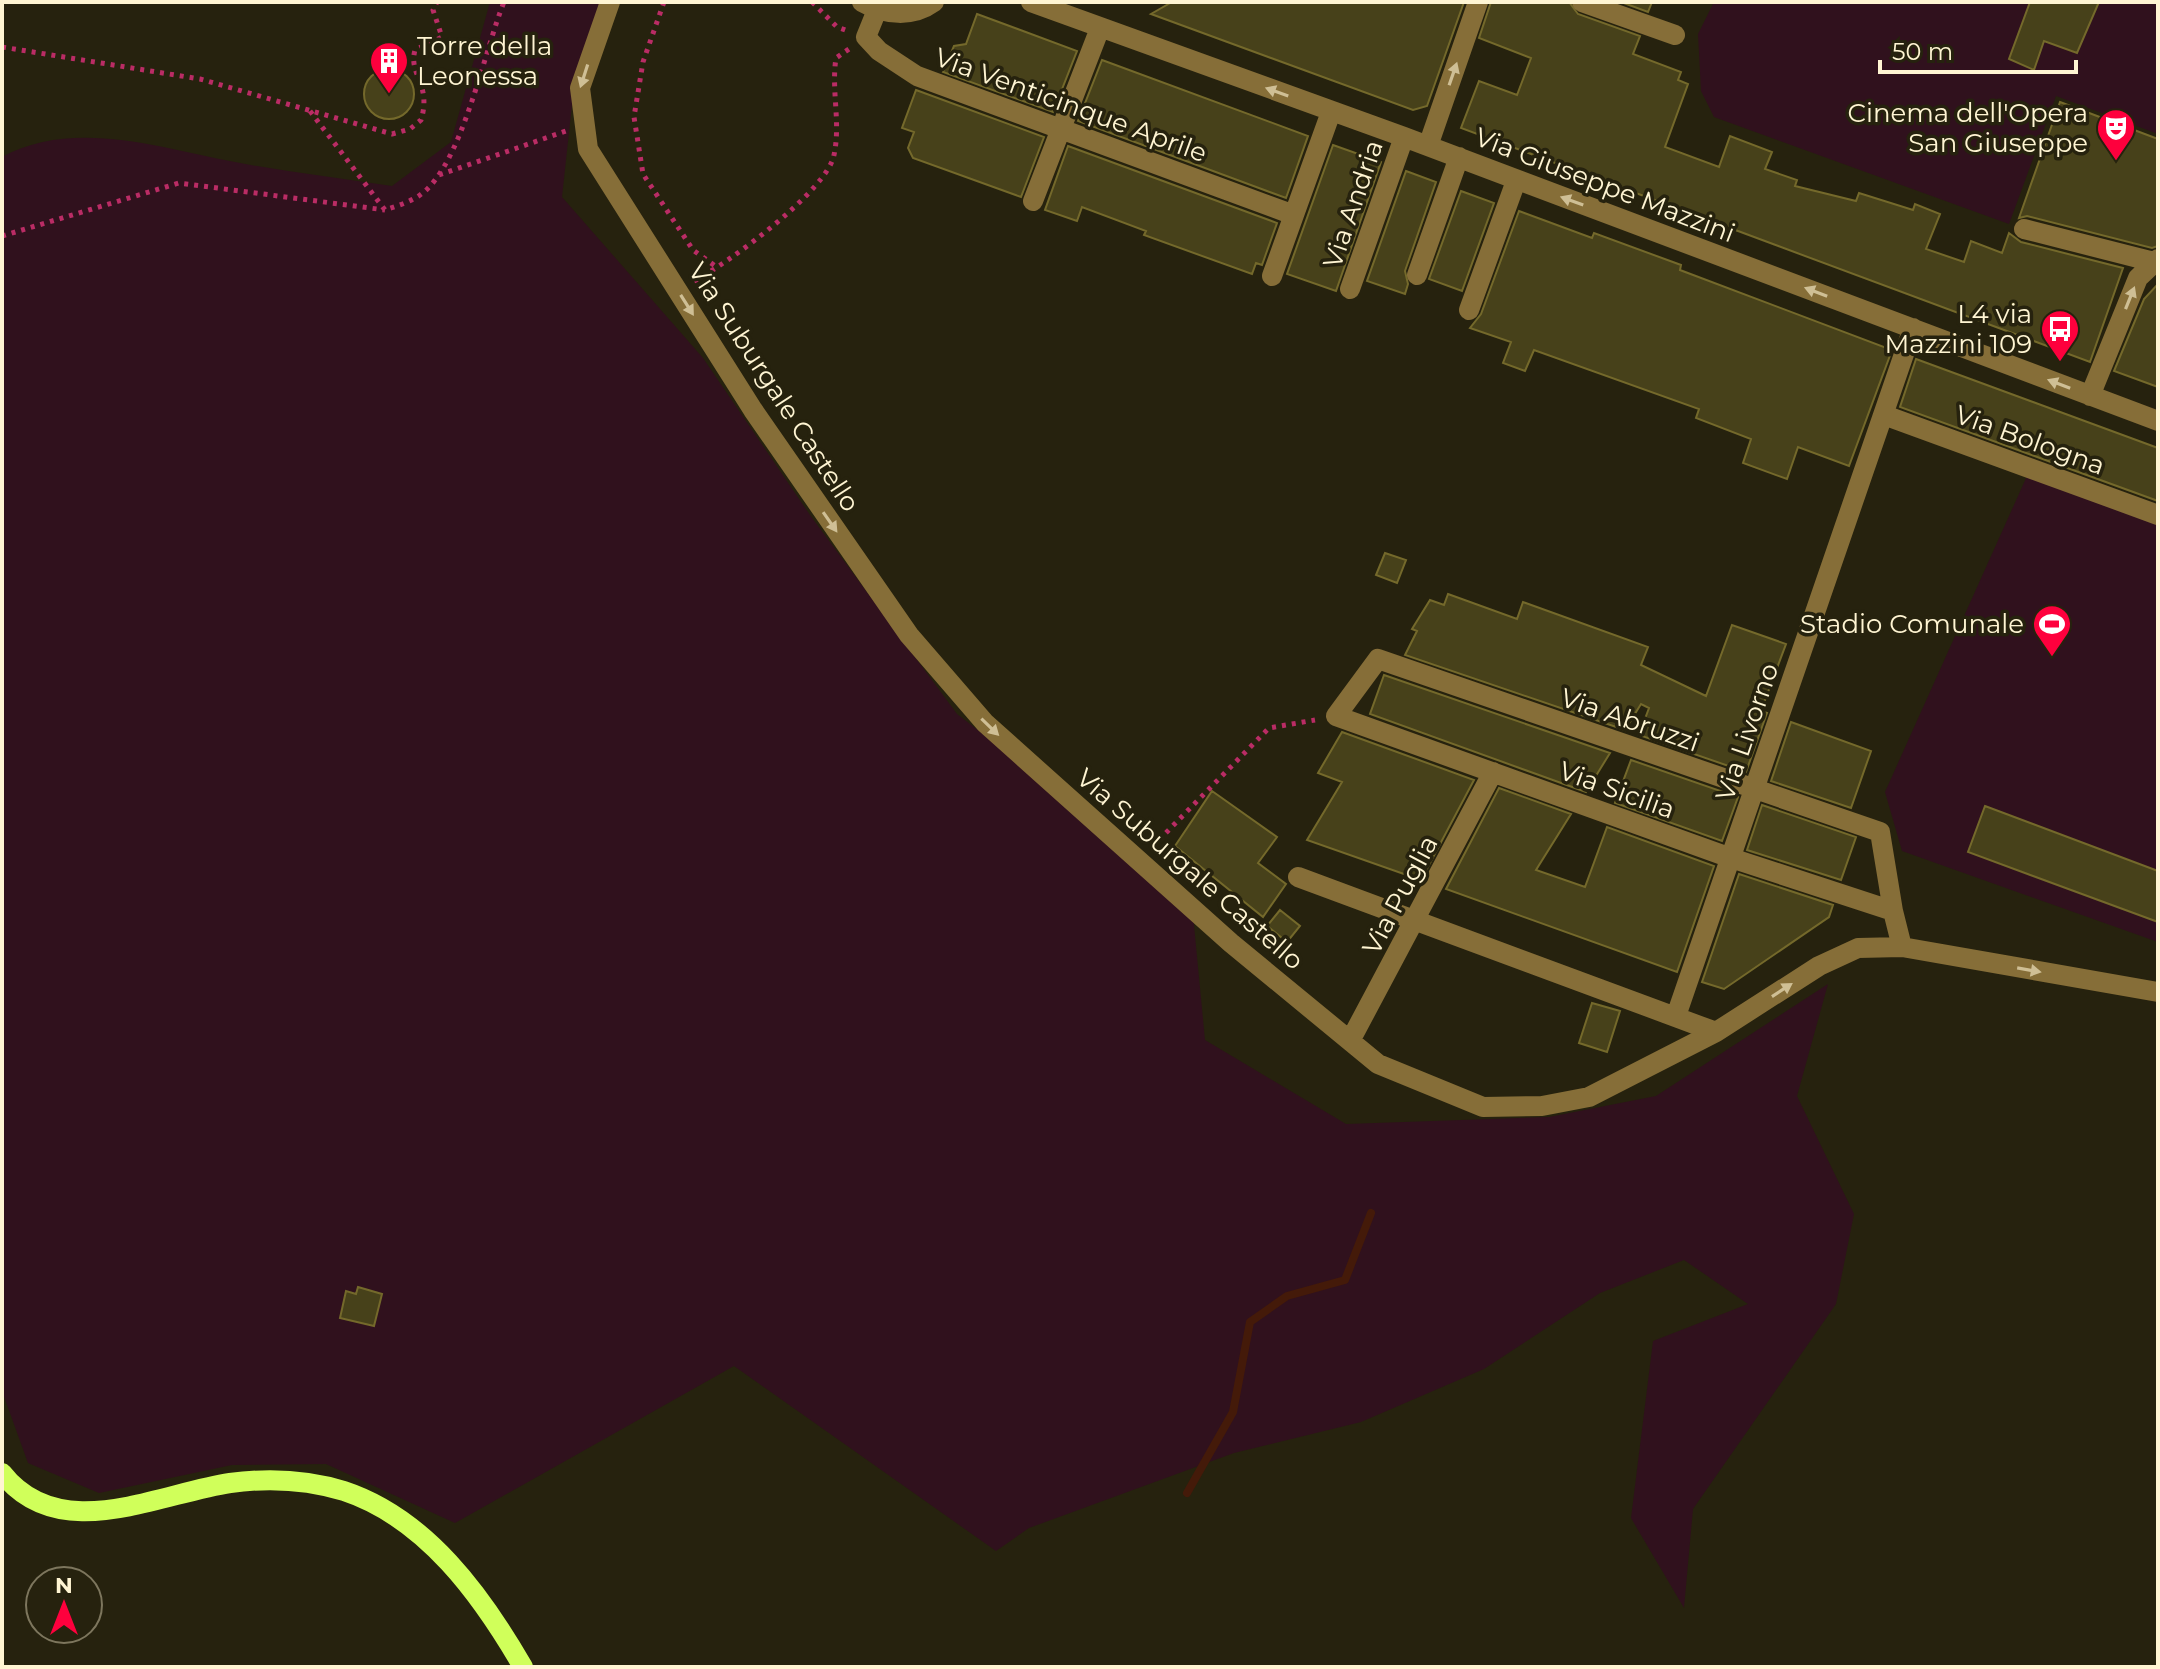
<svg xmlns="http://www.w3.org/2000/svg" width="2160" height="1669" font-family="Montserrat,sans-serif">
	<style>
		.green { fill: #30111d }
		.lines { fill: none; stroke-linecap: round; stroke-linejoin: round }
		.stream { stroke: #441a09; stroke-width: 8 }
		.building { fill: #47411a; stroke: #74692b; stroke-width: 2 }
		.path { stroke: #ba2c65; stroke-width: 5; stroke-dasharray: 4 6; stroke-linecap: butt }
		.minor { stroke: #866e38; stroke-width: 20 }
		.major { stroke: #d0ff5a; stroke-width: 20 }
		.oneway { fill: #cfbf95 }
		.labels { text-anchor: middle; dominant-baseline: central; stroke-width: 7; stroke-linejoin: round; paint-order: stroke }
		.poi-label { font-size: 26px; fill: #fff5d3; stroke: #26220e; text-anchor: end }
		.street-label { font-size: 26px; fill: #fff5d3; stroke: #26220e }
	</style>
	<rect width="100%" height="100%" fill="#26220e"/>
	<!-- green -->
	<path class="green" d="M490,2H606L574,86L562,197L703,358L810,515L957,714L1191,894L1205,1040L1346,1124L1549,1117L1656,1096L1828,984L1797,1096L1854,1214L1836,1304L1693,1509L1684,1608L1631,1518L1653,1341L1748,1304L1684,1260L1600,1293L1484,1369L1361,1422L1234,1453L1029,1528L996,1551L734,1366L455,1523L326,1464L232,1465L99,1493L28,1463L2,1391V157C74,118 160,148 235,162C286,172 340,178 392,186L451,142Z
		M1714,2H2158V134L2056,96L2009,224L1714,117L1701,91L1698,34Z
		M2027,476L2158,523V942L1902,851L1885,792Z"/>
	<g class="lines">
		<!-- stream -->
		<path class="stream" d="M1187,1493L1233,1412L1250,1322L1287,1296L1345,1280L1371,1213"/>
	</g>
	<!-- building -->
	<path class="building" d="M1172,2H1464L1427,106L1413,110L1151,14Z
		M1491,2H1569L1578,14L1640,36L1633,54L1681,72L1678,80L1688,84L1665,147L1719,167L1730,136L1772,152L1765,169L1797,180L1795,186L1856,201L1859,193L1913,210L1915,204L1940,214L1926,249L1964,262L1971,241L2002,253L2009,233L2021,242L2123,268L2090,362L1461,128L1479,81L1517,95L1531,58L1479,38Z
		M1621,2H1652L1648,12Z
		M2030,2H2099L2077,53L2044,41L2034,70L2009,59Z
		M977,14L1077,51L1053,112L943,72L954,46L966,44Z
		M1102,60L1308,136L1286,198L1078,121Z
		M364 94a25 25 0 1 1 50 0a25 25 0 1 1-50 0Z
		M916,90L1044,137L1021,197L913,158L908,148L914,132L902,128Z
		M2060,102L2158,139V246L2152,248L2027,216L2019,218Z
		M1333,145L1381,162L1336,291L1287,274Z
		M1068,146L1277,223L1262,265L1256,263L1252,274L1144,235L1146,231L1082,207L1077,221L1045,210Z
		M1406,171L1436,182L1405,271L1408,284L1405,294L1367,281Z
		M1461,191L1494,203L1462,291L1429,279Z
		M1519,211L1592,238L1594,233L1681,265L1680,270L1892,350L1849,466L1798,447L1787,479L1743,463L1751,439L1696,418L1699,409L1534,350L1525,371L1503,363L1511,342L1470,328L1481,314Z
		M2158,284V387L2114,371L2144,299Z
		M1916,359L2158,448V501L1900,407Z
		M1385,553L1406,560L1397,583L1376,575Z
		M1448,594L1517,619L1523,602L1648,647L1641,665L1706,696L1732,625L1786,644L1761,711L1767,713L1746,772L1639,735L1649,708L1641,704L1625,730L1405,655L1417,631L1412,629L1430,600L1444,605Z
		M1384,675L1610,753L1586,792L1370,714Z
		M1791,722L1871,751L1851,808L1771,781Z
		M1342,732L1474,780L1421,880L1307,840L1342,782L1318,773Z
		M1631,760L1738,797L1722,841L1615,803Z
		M1499,788L1571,814L1536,870L1585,887L1607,827L1714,866L1677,972L1446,889Z
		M1212,791L1277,837L1258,863L1286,884L1263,917L1175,846Z
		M1762,805L1856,837L1841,880L1747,850Z
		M1985,806L2158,871V922L1968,852Z
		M1739,874L1833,905L1829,917L1724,989L1702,982Z
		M1280,910L1300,926L1287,942L1267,926Z
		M1592,1003L1620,1011L1607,1052L1579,1043Z
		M358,1287L382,1294L374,1326L340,1318L346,1291L356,1294Z"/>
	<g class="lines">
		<!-- path -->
		<path class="path" d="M664,2L643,62L634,117L643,174L693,250L718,268
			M812,2L837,27L848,31
			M2,47L200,79L392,134L410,129L421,120C432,84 408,75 415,50L442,37L433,10L437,2
			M310,111L385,210C397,206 410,202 420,195C462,166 484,51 504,2
			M439,175L566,131
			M2,236L179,183L385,210
			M694,281C727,264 827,191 834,155C841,122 831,91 836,58L849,49
			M1152,847L1269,728L1315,720"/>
		<!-- minor -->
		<path class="minor" d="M610,2L580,88L588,149L753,410L909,635L985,723L1231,943L1378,1064L1483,1107L1542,1106L1589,1097L1716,1032L1819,966L1858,948L1902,947L2158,992
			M862,2C885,15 912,18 934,2
			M1031,2L1404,137L2158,421
			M1582,2L1675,35
			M877,10L866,37L879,51L917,76L1294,215
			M1428,146L1478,2
			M1033,201L1100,28
			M2024,229L2154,262
			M1417,275L1459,157
			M1272,276L1331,112
			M1350,289L1404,137
			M1469,310L1516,181
			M2090,396L2138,278L2158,259
			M1884,415L2158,515
			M1298,877L1716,1032
			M1893,911L1880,832L1378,659L1336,716L1731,858L1893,911L1902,947
			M1676,1016L1913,328
			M1350,1041L1493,772"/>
		<!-- major -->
		<path class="major" d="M2,1473C59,1546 157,1494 230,1483C267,1478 308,1480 344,1491C426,1518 482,1596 523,1667"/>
	</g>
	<!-- one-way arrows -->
	<defs><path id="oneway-solid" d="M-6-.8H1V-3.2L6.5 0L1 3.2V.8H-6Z" transform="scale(2)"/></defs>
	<g class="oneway">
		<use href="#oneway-solid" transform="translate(1453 74) rotate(-71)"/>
		<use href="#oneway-solid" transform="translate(584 76) rotate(108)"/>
		<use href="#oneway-solid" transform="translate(1277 92) rotate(-160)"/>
		<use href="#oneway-solid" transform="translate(1572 201) rotate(-160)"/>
		<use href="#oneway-solid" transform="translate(1816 292) rotate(-159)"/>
		<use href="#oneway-solid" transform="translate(2130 298) rotate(-68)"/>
		<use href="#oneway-solid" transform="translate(687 305) rotate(58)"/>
		<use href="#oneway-solid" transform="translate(2059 384) rotate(-159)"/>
		<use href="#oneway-solid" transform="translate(830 522) rotate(55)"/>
		<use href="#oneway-solid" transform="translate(990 727) rotate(44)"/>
		<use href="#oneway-solid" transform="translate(2029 970) rotate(10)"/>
		<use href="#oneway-solid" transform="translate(1782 990) rotate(-33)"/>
	</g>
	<!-- icons -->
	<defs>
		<g id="building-pin" transform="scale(2)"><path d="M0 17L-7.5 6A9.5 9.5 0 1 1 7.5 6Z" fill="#fe003d" stroke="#26220e"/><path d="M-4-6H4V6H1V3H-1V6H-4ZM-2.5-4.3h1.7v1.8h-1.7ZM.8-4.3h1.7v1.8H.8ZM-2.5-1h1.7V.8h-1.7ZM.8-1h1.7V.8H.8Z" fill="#fff"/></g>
		<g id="theatre-pin" transform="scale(2)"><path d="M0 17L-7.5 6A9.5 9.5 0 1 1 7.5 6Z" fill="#fe003d" stroke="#26220e"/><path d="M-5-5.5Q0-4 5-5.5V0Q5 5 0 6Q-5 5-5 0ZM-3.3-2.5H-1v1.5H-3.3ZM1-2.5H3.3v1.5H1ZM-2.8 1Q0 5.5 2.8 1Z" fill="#fff"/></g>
		<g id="bus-pin" transform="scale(2)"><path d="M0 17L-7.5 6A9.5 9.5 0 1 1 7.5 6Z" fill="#fe003d" stroke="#26220e"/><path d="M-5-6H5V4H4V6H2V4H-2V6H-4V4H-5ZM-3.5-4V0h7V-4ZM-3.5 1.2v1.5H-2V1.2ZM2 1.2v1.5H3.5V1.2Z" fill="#fff"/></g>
		<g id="stadium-pin" transform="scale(2)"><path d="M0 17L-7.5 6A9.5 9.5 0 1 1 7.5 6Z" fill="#fe003d" stroke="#26220e"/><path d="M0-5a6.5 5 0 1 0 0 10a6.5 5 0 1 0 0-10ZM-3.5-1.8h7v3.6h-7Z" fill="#fff"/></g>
	</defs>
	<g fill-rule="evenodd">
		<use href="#building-pin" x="389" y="61"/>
		<use href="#theatre-pin" x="2116" y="128"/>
		<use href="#bus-pin" x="2060" y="329"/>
		<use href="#stadium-pin" x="2052" y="624"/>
	</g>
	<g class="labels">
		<!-- poi labels -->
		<g class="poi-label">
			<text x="417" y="46" text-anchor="start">Torre della<tspan x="417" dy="30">Leonessa</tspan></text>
			<text x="2088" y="113">Cinema dell'Opera<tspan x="2088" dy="30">San Giuseppe</tspan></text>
			<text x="2032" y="314">L4 via<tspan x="2032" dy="30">Mazzini 109</tspan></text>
			<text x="2024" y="624">Stadio Comunale</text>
		</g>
		<!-- street labels -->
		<g class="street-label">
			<text transform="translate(1071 105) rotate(20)">Via Venticinque Aprile</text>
			<text transform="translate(1605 185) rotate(21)">Via Giuseppe Mazzini</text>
			<text transform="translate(1353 204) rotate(-71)">Via Andria</text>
			<text transform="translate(774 387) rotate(57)">Via Suburgale Castello</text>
			<text transform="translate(2030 440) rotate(20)">Via Bologna</text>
			<text transform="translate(1630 720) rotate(19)">Via Abruzzi</text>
			<text transform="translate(1747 732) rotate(-71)">Via Livorno</text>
			<text transform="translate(1617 790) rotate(20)">Via Sicilia</text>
			<text transform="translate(1190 869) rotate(41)">Via Suburgale Castello</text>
			<text transform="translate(1400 895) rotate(-62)">Via Puglia</text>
		</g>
	</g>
	<!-- border -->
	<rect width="2160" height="1669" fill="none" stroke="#fff5d3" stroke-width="8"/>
	<!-- north arrow -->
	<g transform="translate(64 1605)"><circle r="38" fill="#26220e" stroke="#7d765d" stroke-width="2"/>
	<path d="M0-6L14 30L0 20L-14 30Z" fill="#fe003d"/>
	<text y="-12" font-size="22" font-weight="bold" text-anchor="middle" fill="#fff5d3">N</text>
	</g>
	<!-- scale -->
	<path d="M1880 60v12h196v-12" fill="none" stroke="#fff5d3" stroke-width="4"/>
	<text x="1892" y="60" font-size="24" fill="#fff5d3" stroke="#26220e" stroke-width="6" paint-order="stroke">50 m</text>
</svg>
